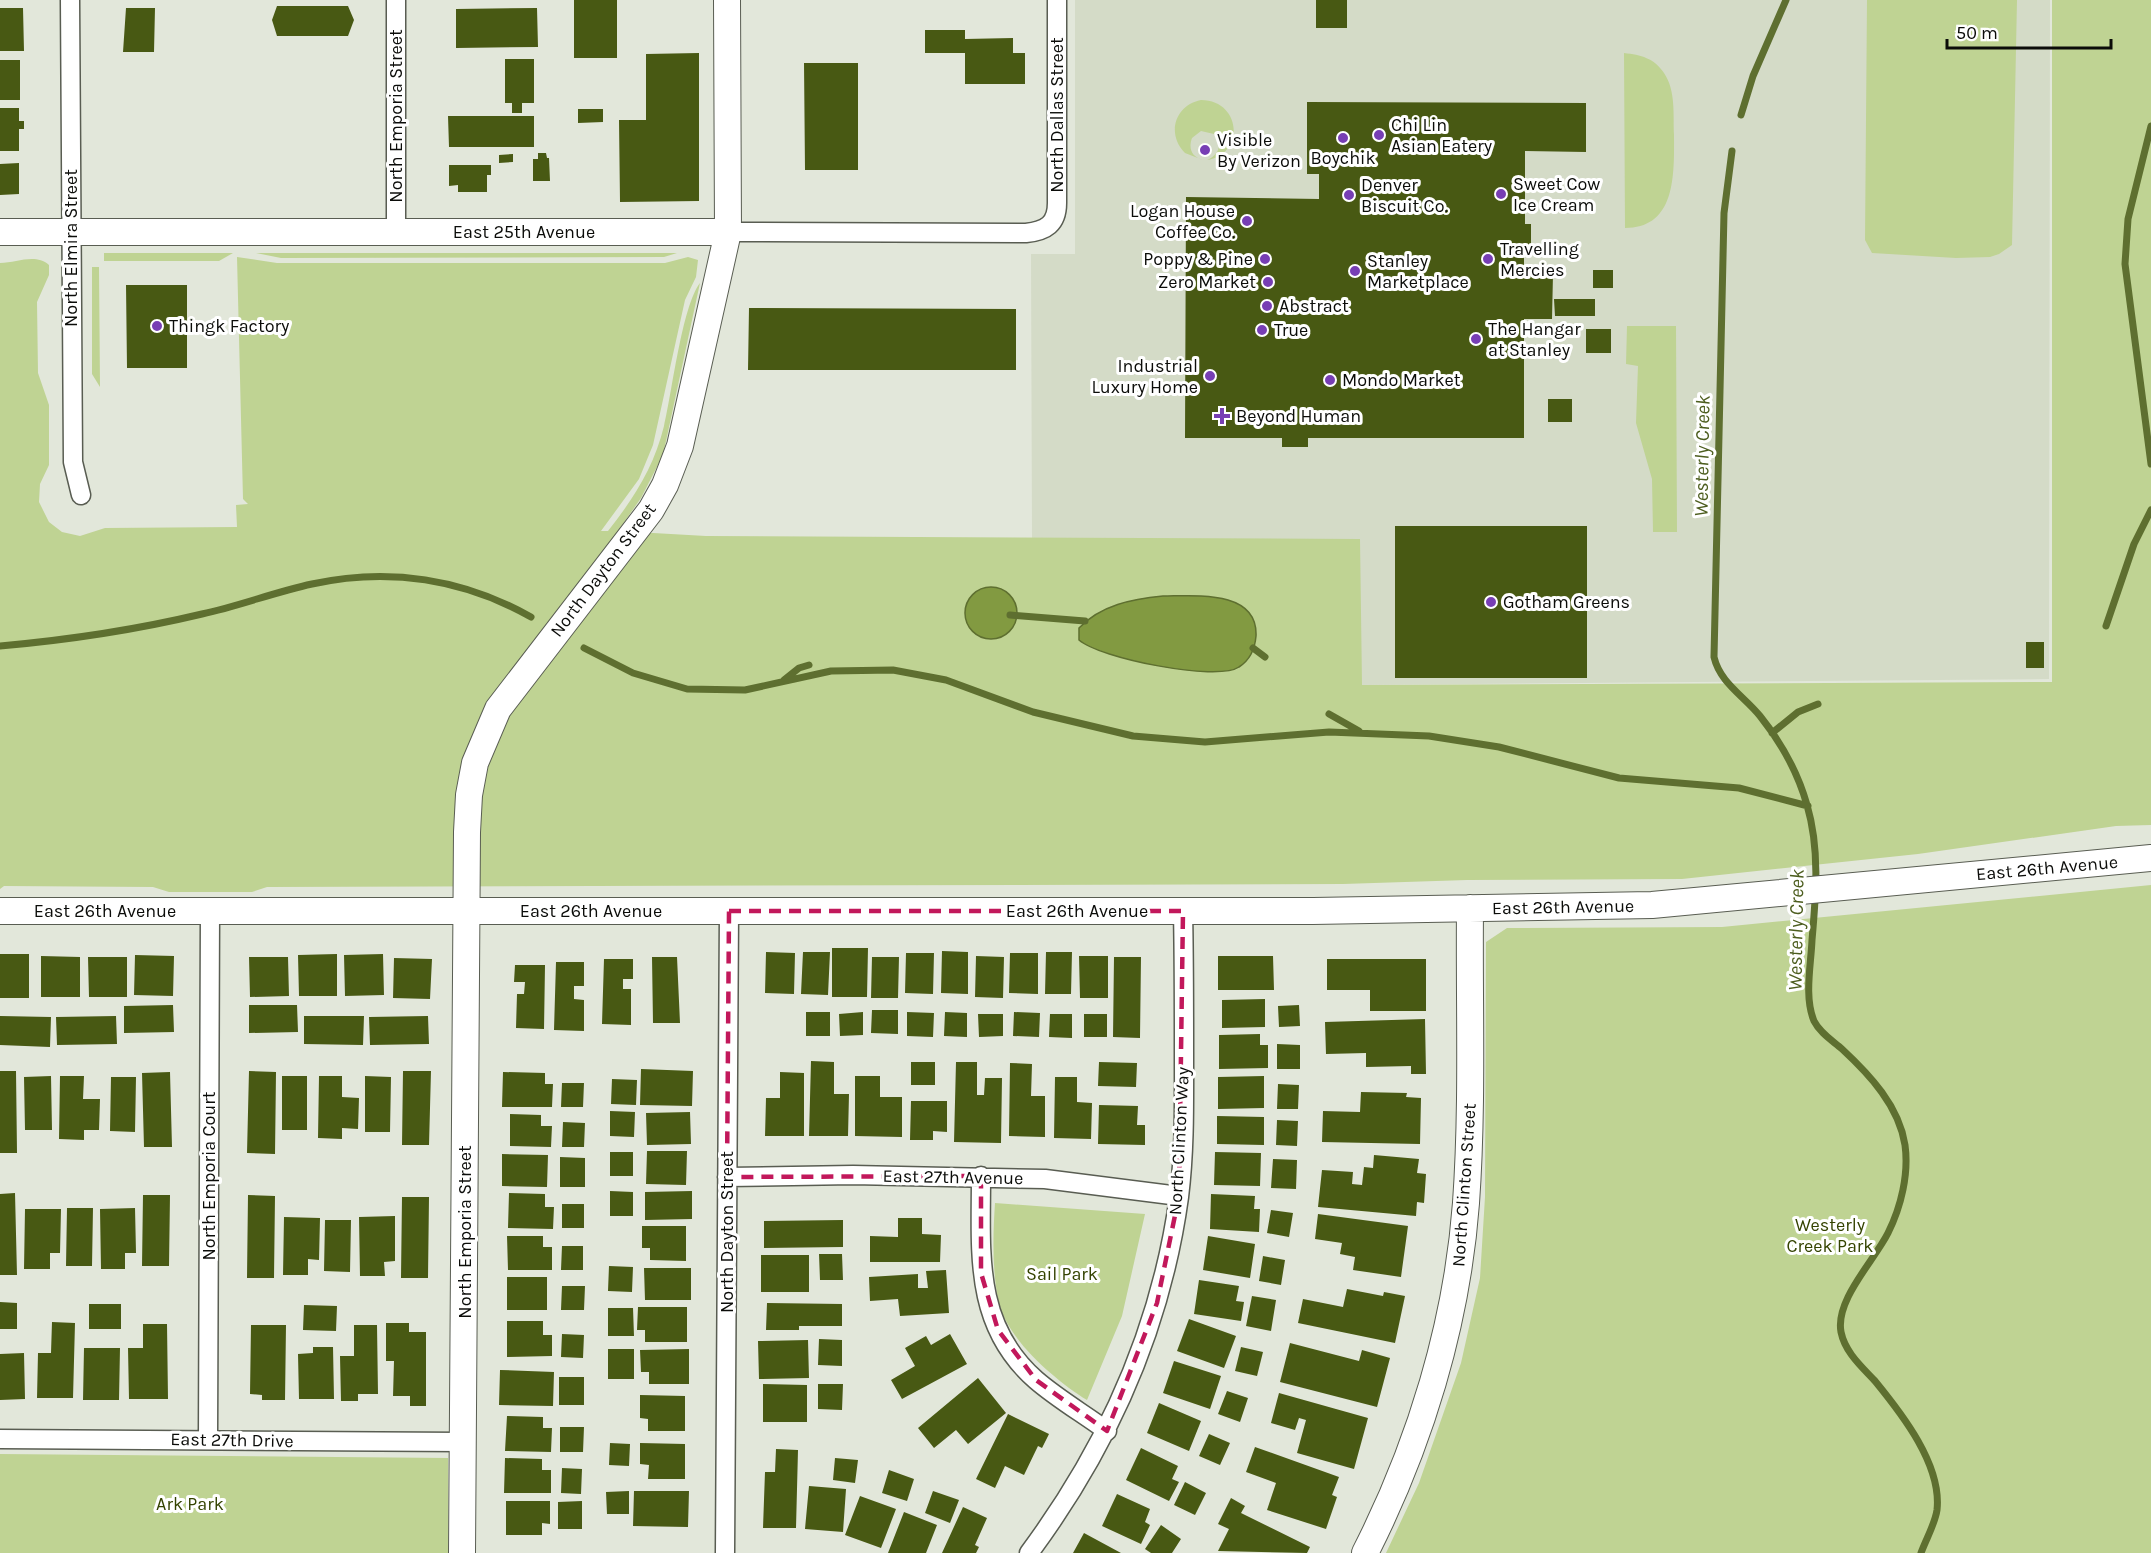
<svg xmlns="http://www.w3.org/2000/svg" width="2151" height="1553" font-family="Karla,sans-serif">
	<style>
		.built { fill: #d4dbc7 }
		.green { fill: #bfd393 }
		.water { fill: #829a41; stroke: #5e6f30; stroke-width: 1.5 }
		.lines { fill: none; stroke-linecap: round; stroke-linejoin: round }
		.stream { stroke: #5e6f30; stroke-width: 7 }
		.building { fill: #485913 }
		.street-casing { stroke: #595d52; stroke-width: 21 }
		.secondary-casing { stroke: #595d52; stroke-width: 28 }
		.street { stroke: #fff; stroke-width: 18 }
		.secondary { stroke: #fff; stroke-width: 26 }
		.marked { fill: none; stroke: #c2185b; stroke-width: 4.5; stroke-dasharray: 12 8; stroke-linejoin: round }
		.poi-dot { fill: #773eb4; stroke: #fff; stroke-width: 2 }
		.labels { text-anchor: middle; dominant-baseline: central; stroke-width: 6; stroke-linejoin: round; paint-order: stroke }
		.street-label { font-size: 18px; fill: #0b0c09; stroke: #fff }
		.poi-label { font-size: 18px; fill: #0b0c09; stroke: #fff; text-anchor: start }
		.park-label { font-size: 18px; fill: #344300; stroke: #fff }
		.water-label { font-size: 20px; font-style: italic; fill: #4d5e1f; stroke: #fff }
	</style>
	<rect width="100%" height="100%" fill="#e2e7da"/>
	<!-- built -->
	<path class="built" d="M1075,0H2050L2049,679L1362,685L1032,539L1031,254H1075Z"/>
	<!-- green -->
	<path class="green" d="M1867,0H2017L2012,245L1999,254L1990,257L1956,258L1872,253L1865,240Z
		M2052,0H2151V825L2116,826L1918,854L1682,879L1467,880L1343,884L267,887L252,892H169L153,887L4,886L0,889V263C17,263 35,253 49,265V275L37,302L38,373L49,405V465L40,484L39,502L49,522L62,532L80,536L105,528L237,527L236,505L248,504L243,499L237,257L277,263H665L688,257L698,260L696,277L685,300L653,445L639,479L601,531H608C634,498 654,467 664,426C672,393 682,306 700,283L663,455L641,498L618,531L706,536L1360,539L1362,685L2052,682Z
		M1624,53C1641,55 1654,58 1664,73C1676,91 1673,114 1674,135C1674,172 1677,228 1625,228Z
		M1201,100C1241,100 1246,154 1207,160C1219,155 1223,144 1214,134L1201,131L1192,138C1188,149 1192,157 1203,160L1185,153C1166,134 1175,105 1201,100Z
		M104,253H233L219,261H104Z
		M256,253H677L664,257L281,258Z
		M92,267H99L100,387L92,374Z
		M1627,326H1676L1677,532H1653L1652,479L1636,423L1638,366L1626,364Z
		M2151,885V1553H1386L1419,1483L1461,1363L1480,1278L1485,1197L1486,942L1507,928L1722,927Z
		M995,1203L1145,1214L1122,1316L1087,1400C1055,1380 1005,1338 998,1299C992,1268 993,1234 995,1203Z
		M0,1454L448,1458V1553H0Z"/>
	<!-- water -->
	<path class="water" d="M965 613a26 26 0 1 1 52 0a26 26 0 1 1-52 0Z
		M1163,596C1194,596 1258,589 1256,636C1255,648 1250,660 1239,667C1217,682 1099,658 1079,640V628C1101,605 1132,599 1163,596Z"/>
	<g class="lines">
		<!-- stream -->
		<path class="stream" d="M1741,115L1753,76L1786,0
			M2151,126L2128,219L2125,264L2151,464
			M1732,151L1724,213L1714,657C1720,683 1744,696 1760,716C1780,741 1798,773 1807,805C1820,849 1816,895 1812,940C1811,965 1804,997 1814,1021C1820,1033 1833,1041 1842,1049C1870,1075 1899,1106 1905,1145C1909,1174 1901,1207 1888,1233C1874,1261 1835,1300 1841,1332C1845,1352 1861,1366 1875,1381C1902,1414 1942,1465 1937,1510C1935,1524 1926,1539 1921,1553
			M1010,615L1085,621
			M2106,626L2134,544L2151,510
			M0,646C68,640 135,630 202,614C239,606 275,592 312,584C389,567 464,579 531,617
			M584,648L633,673L687,689L745,690L831,671L893,670L946,680L1033,712L1133,736L1205,742L1329,732L1429,736L1499,747L1619,778L1739,788L1808,806
			M1253,648L1265,657
			M784,680L799,668L809,665
			M1329,714L1359,731
			M1772,733L1798,712L1818,704"/>
	</g>
	<!-- building -->
	<path class="building" d="M574,0H617V58H574Z
		M1316,0H1347V28H1316Z
		M277,6H348L354,20L348,36H277L272,20Z
		M0,8H23L24,51H0Z
		M126,8H155L154,52H123Z
		M537,8L538,47L456,48V9Z
		M925,30H965V39L1013,38V53H1025V84H965V53H925Z
		M699,53V201L620,202L619,120H646V54Z
		M505,59H534V103H522V113H512V103H505Z
		M0,60H20V100H0Z
		M804,63H858V170H805Z
		M1307,102L1586,103V152L1525,151V224H1531V246H1524V273L1553,274L1552,319H1524V438H1308V447H1282V438H1185L1186,197L1319,199V174H1307Z
		M0,108H19V121H24V129H19V151H0Z
		M578,109H603V122L578,123Z
		M448,116H534V147H449Z
		M538,153H546L547,158H549L550,181H533V159H538Z
		M513,154V162L499,163V155Z
		M19,163V194L0,195V164Z
		M449,165H491V175H487V192H458V185L449,186Z
		M1593,270H1613V288H1593Z
		M126,285H187V368H127Z
		M1554,299H1595V316H1555Z
		M749,308L1016,309V370H748Z
		M1586,329H1611V353H1586Z
		M1548,399H1572V422H1548Z
		M1395,526H1587V678H1395Z
		M2026,642H2044V668H2026Z
		M832,948H868L867,997H832Z
		M942,951L968,952V994L941,993Z
		M766,952L795,953L794,994L765,993Z
		M803,952H830L828,995L801,994Z
		M1046,952H1072L1071,994H1045Z
		M906,953H934L933,994L905,993Z
		M1010,953H1038V994L1009,993Z
		M0,954H29V998H0Z
		M337,954V996H299L298,955Z
		M383,954L384,995L345,996L344,955Z
		M135,955L174,956L173,996L134,995Z
		M41,956L80,957V997H41Z
		M976,956L1004,957L1003,998L975,997Z
		M1079,956H1108V998H1080Z
		M1218,956H1273L1274,990H1218Z
		M88,957H127V997H89Z
		M249,957H288L289,996L250,997Z
		M652,957H677L680,1023H653Z
		M872,957H899L898,998H871Z
		M1114,957H1141L1140,1038L1113,1037Z
		M394,958L432,959L430,999L393,998Z
		M604,959H633V979H623V989H631V1025L602,1024Z
		M1327,959H1426V1011H1370V990H1327Z
		M556,962H584V986H574V999L584,1000V1031L554,1030Z
		M515,965H545L544,1029L516,1028L517,994H524L525,982H514Z
		M1265,999V1027L1222,1028V1000Z
		M173,1005L174,1032L124,1033V1006Z
		M249,1005H297L298,1032L249,1033Z
		M1299,1005L1300,1026L1279,1027L1278,1006Z
		M872,1010H898V1034L871,1033Z
		M806,1012H830V1036H806Z
		M863,1012V1035L840,1036L839,1014Z
		M907,1012L934,1013L933,1037L907,1036Z
		M945,1012L967,1013V1037L944,1036Z
		M1014,1012L1040,1013L1039,1037L1013,1036Z
		M978,1014H1003V1036L979,1037Z
		M1050,1014H1072V1038L1049,1037Z
		M1084,1014H1107V1037H1084Z
		M0,1016L51,1017L50,1047L0,1045Z
		M116,1016L117,1044L57,1045L56,1017Z
		M304,1016H364L363,1045L304,1044Z
		M428,1016L429,1044L370,1045L369,1017Z
		M1425,1019L1426,1074H1411V1066L1366,1067V1053L1326,1054L1325,1022Z
		M1260,1034V1045H1268V1068L1219,1069V1035Z
		M1277,1044L1300,1045V1069H1277Z
		M811,1061L834,1062V1094H849L848,1136H809Z
		M911,1062H935V1085H911Z
		M956,1062H977V1095H984L985,1078H1002L1001,1143L954,1142Z
		M1099,1062L1137,1063L1136,1087L1098,1086Z
		M1010,1063L1032,1064L1031,1096H1045V1137L1009,1136Z
		M641,1069L693,1071L692,1106L640,1105Z
		M0,1071H16L17,1153H0Z
		M249,1071L276,1072L275,1154L247,1153Z
		M403,1071H431L429,1145H402Z
		M170,1072L172,1147H144L142,1073Z
		M503,1072L545,1073V1084H553L552,1107H502Z
		M780,1072L804,1073V1136H765L766,1098H780Z
		M51,1076L52,1130H25L24,1077Z
		M60,1076H84L83,1099H100L99,1130H84V1140L59,1139Z
		M282,1076H307V1130H282Z
		M319,1076H342V1097L359,1098L358,1129L342,1128V1139L318,1138Z
		M365,1076L391,1077L390,1132H365Z
		M855,1076H880V1097H902V1137L855,1136Z
		M1264,1076V1108L1218,1109V1077Z
		M111,1077H136L135,1132L110,1131Z
		M1055,1077H1077V1102L1092,1103L1091,1139L1054,1138Z
		M612,1079L637,1080L636,1105L611,1104Z
		M562,1083H584L583,1107H561Z
		M1278,1084L1299,1085L1298,1109H1277Z
		M1361,1092L1407,1093L1406,1097L1421,1098L1420,1144L1322,1142L1323,1111L1360,1112Z
		M911,1101H947V1132L933,1131V1140H910Z
		M1099,1105L1138,1106L1137,1125H1145V1145L1098,1144Z
		M610,1111L635,1112L634,1137L610,1136Z
		M690,1112L691,1144L647,1145L646,1113Z
		M510,1114L541,1115V1126H552L551,1147L510,1146Z
		M1217,1116L1264,1117V1145L1217,1144Z
		M1277,1120L1298,1121L1297,1146L1276,1145Z
		M563,1122L585,1123L584,1147H562Z
		M647,1151H687L686,1185L646,1184Z
		M610,1152H633V1176H610Z
		M1215,1152L1261,1153L1260,1186L1214,1185Z
		M502,1154L548,1155L547,1187L502,1186Z
		M1374,1155L1419,1159L1417,1173L1426,1174L1424,1203L1417,1202L1416,1216L1318,1207L1322,1170L1353,1172L1352,1184L1362,1185L1364,1167L1373,1168Z
		M560,1157L585,1158V1187H560Z
		M1273,1159L1297,1160L1296,1189L1271,1188Z
		M610,1191L633,1192V1216H610Z
		M692,1191V1219L645,1220V1192Z
		M15,1193L17,1275H0V1194Z
		M509,1193L545,1194V1207H554L553,1229L508,1228Z
		M1211,1194L1255,1196L1254,1209H1260L1259,1232L1210,1229Z
		M143,1195H170L169,1266H142Z
		M248,1195L275,1196L274,1278H247Z
		M402,1197H429L428,1278H401Z
		M562,1204H584V1228H562Z
		M67,1208H93L92,1266H66Z
		M135,1208L136,1253H125V1269H101L100,1209Z
		M25,1209H61L60,1253H50V1269H24Z
		M1271,1210L1293,1213L1289,1237L1267,1233Z
		M1318,1214L1408,1226L1401,1277L1353,1270L1355,1257L1340,1254L1342,1243L1315,1239Z
		M395,1216V1261L384,1262L385,1276H360L359,1217Z
		M284,1217L320,1218L319,1260L308,1259V1275H283Z
		M898,1218H922V1234L941,1235L940,1262H870V1236L898,1237Z
		M325,1220H351L350,1272L324,1271Z
		M843,1220V1247L764,1248V1221Z
		M642,1226H686V1261L650,1260V1248H642Z
		M507,1236H543V1247H552V1270H508Z
		M1208,1236L1255,1244L1250,1278L1203,1270Z
		M562,1246H583V1270H561Z
		M819,1254H842L843,1280H820Z
		M761,1255H809V1292H761Z
		M1263,1256L1285,1260L1281,1285L1259,1281Z
		M609,1266L633,1267L632,1292L608,1291Z
		M644,1268H691V1300H645Z
		M946,1270L949,1313L900,1316L898,1299L870,1301L869,1277L918,1274V1288H928L926,1271Z
		M507,1277H547V1310H507Z
		M1199,1280L1239,1286L1236,1301L1244,1302L1241,1321L1194,1314Z
		M562,1286H585L584,1310H561Z
		M1347,1289L1383,1296L1384,1292L1405,1296L1395,1343L1298,1323L1303,1299L1343,1307Z
		M1252,1296L1276,1300L1271,1331L1246,1326Z
		M0,1302L17,1303V1329H0Z
		M767,1303L842,1304V1326H799V1330H766Z
		M89,1304H121V1329H89Z
		M304,1305L337,1306L336,1331L303,1330Z
		M638,1307H687V1342H645V1330H637Z
		M608,1308H633L634,1336H608Z
		M1189,1319L1236,1336L1224,1368L1177,1351Z
		M507,1321H543V1335H552V1356L507,1357Z
		M52,1322L75,1323L73,1398H37L38,1353H51Z
		M386,1323H409V1332H426V1406H410V1396H393L394,1361H386Z
		M143,1324H167L168,1399H129L128,1348H143Z
		M251,1325H286L285,1400H262V1395L250,1394Z
		M354,1325H377L378,1394H358V1401H341L340,1356H354Z
		M562,1334L584,1335L583,1358L561,1357Z
		M950,1334L967,1364L902,1399L891,1380L915,1366L905,1348L926,1336L931,1345Z
		M819,1339L842,1340V1366L818,1365Z
		M808,1340L809,1378L759,1379L758,1341Z
		M1290,1343L1359,1361L1362,1350L1390,1358L1377,1407L1280,1382Z
		M313,1347H333L334,1399H299L298,1354L313,1353Z
		M1241,1347L1263,1352L1257,1376L1235,1371Z
		M84,1348H120L119,1400H83Z
		M608,1349H634V1379H608Z
		M689,1349V1384H649V1372H641L640,1350Z
		M24,1353L25,1399L0,1400V1354Z
		M1174,1361L1221,1376L1210,1409L1163,1393Z
		M500,1370L554,1372L553,1406L499,1405Z
		M559,1377H584V1405H559Z
		M978,1378L1006,1413L968,1444L956,1430L934,1448L918,1428Z
		M763,1384L807,1385V1422H763Z
		M818,1384H843L842,1410L818,1409Z
		M1227,1391L1248,1398L1240,1422L1218,1414Z
		M1279,1393L1368,1418L1354,1469L1297,1453L1306,1420L1299,1418L1295,1430L1271,1423Z
		M640,1395L685,1396V1431H648V1419L640,1418Z
		M1159,1403L1201,1421L1189,1451L1147,1433Z
		M1008,1414L1049,1434L1042,1448L1038,1446L1024,1475L1005,1466L995,1488L976,1479Z
		M507,1416L543,1417V1428H552L551,1452L505,1451Z
		M560,1427H584L583,1452H560Z
		M1209,1434L1230,1443L1220,1465L1199,1456Z
		M610,1443L630,1444L629,1466L609,1465Z
		M640,1443L685,1444V1479H648L649,1465L640,1464Z
		M1255,1447L1339,1477L1332,1495L1337,1497L1326,1529L1267,1510L1276,1483L1246,1472Z
		M1141,1448L1178,1466L1172,1479L1179,1482L1169,1501L1126,1480Z
		M776,1449L798,1450L796,1528H763L765,1472H775Z
		M505,1458L542,1459V1470H551V1493H504Z
		M835,1458L858,1460L855,1483L833,1480Z
		M562,1468L582,1469L581,1494L561,1493Z
		M889,1470L914,1479L907,1501L882,1493Z
		M1185,1482L1206,1493L1195,1515L1174,1505Z
		M809,1486L846,1489L843,1532L805,1529Z
		M629,1491V1514H607L606,1492Z
		M634,1491H689L688,1527L633,1526Z
		M933,1491L959,1500L950,1523L925,1513Z
		M1117,1494L1150,1509L1145,1522L1150,1525L1141,1544L1102,1526Z
		M860,1496L896,1509L881,1548L845,1535Z
		M1231,1498L1245,1506L1241,1513L1310,1547L1307,1553L1218,1551L1229,1529L1218,1524Z
		M506,1501H550V1524L542,1523V1535H506Z
		M582,1501V1529H558V1502Z
		M963,1507L987,1518L975,1545L979,1547L976,1553H942Z
		M904,1512L937,1525L926,1553H888Z
		M1161,1525L1181,1539L1172,1553H1151L1145,1549Z
		M1084,1533L1121,1553H1073Z"/>
	<g class="lines">
		<!-- street casing -->
		<g class="street-casing">
			<path id="street" d="M70,0L73,462L81,495
				M396,232V0
				M728,232L1026,233C1046,231 1057,224 1057,203V0
				M981,1176C981,1252 973,1325 1036,1380C1058,1399 1084,1414 1107,1431
				M727,1177L853,1175L1045,1179L1179,1196
				M0,1439L463,1442
				M208,1440L210,911
				M725,1553L729,911
				M1029,1553C1107,1448 1161,1328 1179,1197C1185,1149 1184,1100 1184,1052C1184,1005 1184,958 1183,911"/>
		</g>
		<!-- secondary casing -->
		<g class="secondary-casing">
			<path id="secondary" d="M0,232H728
				M0,911H1313L1652,905L2151,858
				M462,1553L467,832L469,795L475,763L498,709L651,510L665,485L680,446L728,232L727,0
				M1365,1553C1420,1445 1457,1324 1466,1203C1473,1104 1469,1006 1470,908"/>
		</g>
		<!-- street -->
		<use href="#street" class="street"/>
		<!-- secondary -->
		<use href="#secondary" class="secondary"/>
	</g>
	<!-- marked area -->
	<path class="marked" d="M729,911H1183L1179,1196L1157,1303L1107,1431L1036,1380L998,1330L981,1273V1176L727,1177Z"/>
	<!-- markers -->
	<g class="poi-dot">
		<circle cx="1379" cy="135" r="6"/>
		<circle cx="1343" cy="138" r="6"/>
		<circle cx="1205" cy="150" r="6"/>
		<circle cx="1501" cy="194" r="6"/>
		<circle cx="1349" cy="195" r="6"/>
		<circle cx="1247" cy="221" r="6"/>
		<circle cx="1265" cy="259" r="6"/>
		<circle cx="1488" cy="259" r="6"/>
		<circle cx="1355" cy="271" r="6"/>
		<circle cx="1268" cy="282" r="6"/>
		<circle cx="1267" cy="306" r="6"/>
		<circle cx="157" cy="326" r="6"/>
		<circle cx="1262" cy="330" r="6"/>
		<circle cx="1476" cy="339" r="6"/>
		<circle cx="1210" cy="376" r="6"/>
		<circle cx="1330" cy="380" r="6"/>
		<path d="M1219 407h6v6h6v6h-6v6h-6v-6h-6v-6h6z"/>
		<circle cx="1491" cy="602" r="6"/>
	</g>
	<g class="labels">
		<!-- street labels -->
		<g class="street-label">
			<text transform="translate(1057 115) rotate(-90)">North Dallas Street</text>
			<text transform="translate(396 116) rotate(-90)">North Emporia Street</text>
			<text x="524" y="232">East 25th Avenue</text>
			<text transform="translate(71 248) rotate(-90)">North Elmira Street</text>
			<text transform="translate(603 570) rotate(-53)">North Dayton Street</text>
			<text transform="translate(2047 868) rotate(-5)">East 26th Avenue</text>
			<text transform="translate(1563 907) rotate(-1)">East 26th Avenue</text>
			<text x="105" y="911">East 26th Avenue</text>
			<text x="591" y="911">East 26th Avenue</text>
			<text x="1077" y="911">East 26th Avenue</text>
			<text transform="translate(1179 1141) rotate(-87)">North Clinton Way</text>
			<text transform="translate(209 1176) rotate(-90)">North Emporia Court</text>
			<text transform="translate(953 1177) rotate(1)">East 27th Avenue</text>
			<text transform="translate(1464 1185) rotate(-86)">North Clinton Street</text>
			<text transform="translate(465 1232) rotate(-90)">North Emporia Street</text>
			<text transform="translate(727 1232) rotate(-90)">North Dayton Street</text>
			<text transform="translate(232 1440) rotate(1)">East 27th Drive</text>
		</g>
		<!-- poi labels -->
		<g class="poi-label">
			<text x="1391" y="125">Chi Lin<tspan x="1391" dy="21">Asian Eatery</tspan></text>
			<text x="1217" y="140">Visible<tspan x="1217" dy="21">By Verizon</tspan></text>
			<text x="1343" y="158" text-anchor="middle">Boychik</text>
			<text x="1513" y="184">Sweet Cow<tspan x="1513" dy="21">Ice Cream</tspan></text>
			<text x="1361" y="185">Denver<tspan x="1361" dy="21">Biscuit Co.</tspan></text>
			<text x="1235" y="211" text-anchor="end">Logan House<tspan x="1235" dy="21">Coffee Co.</tspan></text>
			<text x="1500" y="249">Travelling<tspan x="1500" dy="21">Mercies</tspan></text>
			<text x="1253" y="259" text-anchor="end">Poppy &amp; Pine</text>
			<text x="1367" y="261">Stanley<tspan x="1367" dy="21">Marketplace</tspan></text>
			<text x="1256" y="282" text-anchor="end">Zero Market</text>
			<text x="1279" y="306">Abstract</text>
			<text x="169" y="326">Thingk Factory</text>
			<text x="1488" y="329">The Hangar<tspan x="1488" dy="21">at Stanley</tspan></text>
			<text x="1274" y="330">True</text>
			<text x="1198" y="366" text-anchor="end">Industrial<tspan x="1198" dy="21">Luxury Home</tspan></text>
			<text x="1342" y="380">Mondo Market</text>
			<text x="1236" y="416">Beyond Human</text>
			<text x="1503" y="602">Gotham Greens</text>
		</g>
		<!-- park labels -->
		<g class="park-label">
			<text x="1830" y="1225">Westerly<tspan x="1830" dy="21">Creek Park</tspan></text>
			<text x="1062" y="1274">Sail Park</text>
			<text x="190" y="1504">Ark Park</text>
		</g>
		<!-- water labels -->
		<g class="water-label">
			<text transform="translate(1702 456) rotate(-89)">Westerly Creek</text>
			<text transform="translate(1796 930) rotate(-89)">Westerly Creek</text>
		</g>
	</g>
	<!-- scale -->
	<path d="M1947 39v9h164v-9" fill="none" stroke="#0b0c09" stroke-width="3"/>
	<text x="1956" y="39" font-size="18" fill="#0b0c09" stroke="#ffffff" stroke-width="4.5" paint-order="stroke">50 m</text>
</svg>
